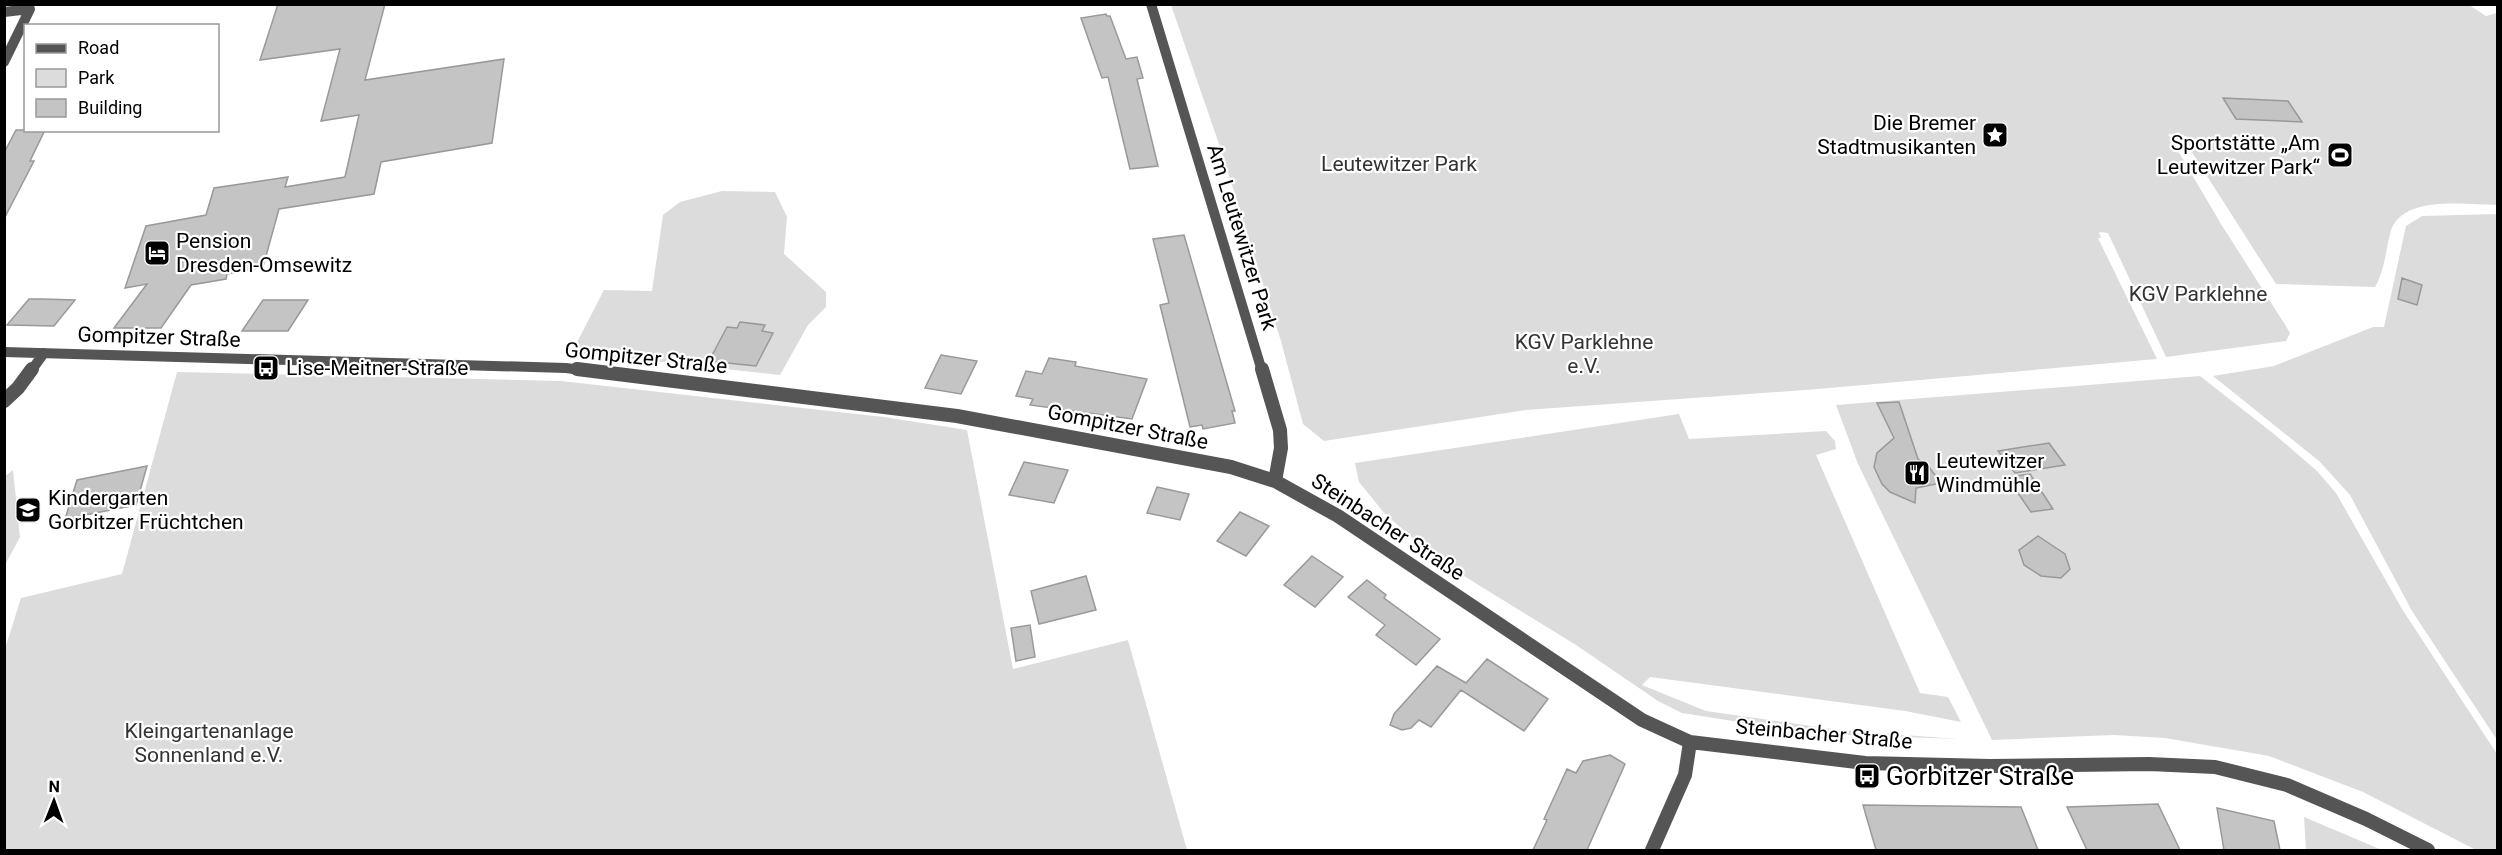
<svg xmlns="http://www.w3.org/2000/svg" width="2502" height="855" font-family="Roboto,sans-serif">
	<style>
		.green { fill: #dcdcdc }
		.building { fill: #c4c4c4; stroke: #999; stroke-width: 1.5 }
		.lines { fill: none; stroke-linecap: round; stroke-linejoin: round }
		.street-far1 { stroke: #555; stroke-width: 10 }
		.street { stroke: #555; stroke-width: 14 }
		.labels { text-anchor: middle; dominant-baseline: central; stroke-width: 4.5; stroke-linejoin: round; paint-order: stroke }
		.poi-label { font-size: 21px; fill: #000; stroke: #fff; text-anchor: start }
		.park-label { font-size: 21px; fill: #333; stroke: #fff }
		.street-label { font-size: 21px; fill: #000; stroke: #fff }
		.near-poi-label { font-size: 26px; fill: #000; stroke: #fff; text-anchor: start }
	</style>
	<rect width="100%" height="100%" fill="#fff"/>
	<!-- green -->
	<path class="green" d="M1171,5H2469L2486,16L2497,13V205C2466,205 2399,194 2390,234C2385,253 2385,270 2375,287L2276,284L2191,151L2186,136L2168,134L2221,224L2284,323L2290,333L2286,341L2166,357L2108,233L2099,232L2101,238H2098L2157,359L1818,389L1526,410L1324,441L1303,424L1281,341L1220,147Z
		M722,191L775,192L787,217L784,254L826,292V307L808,325L780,375L572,352L604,290L652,291L663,215L680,202Z
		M2497,214V740L2412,611L2350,495L2319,461L2213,376L2274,366L2373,327H2384L2406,226L2422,216Z
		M177,372L561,381L884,417L967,430L1013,669L1128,640L1187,850H5V649L21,598L122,574Z
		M2200,376L2274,434L2317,471L2336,493L2402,609L2497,754V850H2476L2363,792L2269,756L2165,738L2114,735L1992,740L1858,464L1836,405Z
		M1679,414L1689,439L1826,431L1835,441L1836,449L1816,455L1920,693L1948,697L1961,722L1905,711L1650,677L1642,685L1706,711L1839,730L1957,739L1849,735L1771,727L1682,713L1658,701L1576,645L1438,560L1385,514L1359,482L1355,463Z
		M13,470L20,537L5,565V476Z
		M2304,817L2382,850H2306Z"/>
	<!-- building -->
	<path class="building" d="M278,4H385L365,80L504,59L492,143L381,162L374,194L279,209L263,267L227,274L226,279L191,285L161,328H114L147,284L125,288L146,226L206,215L214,188L288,177L285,187L345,177L359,115L321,121L340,49L260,60Z
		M1106,14L1107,16H1110L1126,59L1137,57L1143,78L1137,79L1158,166L1130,169L1108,77L1102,78L1081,18Z
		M2223,98L2288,101L2302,122L2236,119Z
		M16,130H45L30,161H34L4,219V153Z
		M1184,235L1235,411H1232L1235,423L1203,429L1202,425L1190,427L1160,305L1169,303L1153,239Z
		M2402,278L2422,285L2417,305L2398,299Z
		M29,299H43L75,300L54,326L7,325Z
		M263,300H308L288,331H242Z
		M740,322L765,325L762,331L773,333L756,366L709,361L727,327L737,328Z
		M941,355L977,361L961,394L925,388Z
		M1049,358L1076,362L1075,366L1147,379L1132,419L1030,405L1033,399L1016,396L1026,371L1042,374Z
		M1899,402L1918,459L1929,467L1941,483L1916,488L1915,503L1890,492L1882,484L1874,467L1877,453L1894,438L1877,403Z
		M2049,443L2065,465L2015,473L1998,451Z
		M1024,462L1068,470L1054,503L1009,495Z
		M147,466L136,505L65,519L77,480Z
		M2030,474L2053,509L2031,512L2007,477Z
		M1157,487L1189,494L1180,520L1147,513Z
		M1240,512L1269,526L1246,556L1217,541Z
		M2038,536L2065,554L2070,569L2061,578L2041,576L2024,565L2019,550Z
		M1312,556L1343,577L1315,607L1284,585Z
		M1086,576L1096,610L1039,624L1031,591Z
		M1367,580L1386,595L1384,598L1440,639L1416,665L1376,635L1385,625L1348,597Z
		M1030,625L1035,657L1016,661L1011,628Z
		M1487,659L1548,699L1524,731L1461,690L1431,727L1419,720L1411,728L1402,730L1390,725L1394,714L1437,666L1466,683Z
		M1610,755L1625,764L1587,850H1533L1547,820L1544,819L1567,769L1576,773L1583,761Z
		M2158,804L2180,850H2087L2067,807Z
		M1863,805L2021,807L2038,850H1876Z
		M2217,808L2274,821L2280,850H2224Z"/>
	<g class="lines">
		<!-- street-far1 -->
		<path class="street-far1" d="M1151,4L1262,371
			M4,12L30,9L4,62
			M4,352L566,368L590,371
			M31,371L44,353"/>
		<!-- street -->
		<path class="street" d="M577,369L957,416L1231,467L1275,481L1338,516L1642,720L1690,742L1865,763L1990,766L2149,764L2215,767L2287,785L2366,819L2428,850
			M1262,369L1280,430L1281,448L1275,481
			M4,401L18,388L32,369
			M1652,850L1685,775L1690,742"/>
	</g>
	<!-- icons -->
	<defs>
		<g id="sight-square" transform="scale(1.35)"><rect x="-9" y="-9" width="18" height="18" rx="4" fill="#000" stroke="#fff"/><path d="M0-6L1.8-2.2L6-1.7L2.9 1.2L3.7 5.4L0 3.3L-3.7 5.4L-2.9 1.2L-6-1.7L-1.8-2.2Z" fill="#fff"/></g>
		<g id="stadium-square" transform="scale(1.35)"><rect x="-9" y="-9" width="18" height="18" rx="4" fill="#000" stroke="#fff"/><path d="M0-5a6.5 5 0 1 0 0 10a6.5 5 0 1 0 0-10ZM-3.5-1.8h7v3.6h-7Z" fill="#fff"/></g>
		<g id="hotel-square" transform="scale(1.35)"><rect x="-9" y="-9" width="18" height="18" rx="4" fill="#000" stroke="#fff"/><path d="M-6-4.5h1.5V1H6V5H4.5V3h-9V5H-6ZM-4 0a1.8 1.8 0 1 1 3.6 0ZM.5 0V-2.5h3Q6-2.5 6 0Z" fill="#fff"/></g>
		<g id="bus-square" transform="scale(1.35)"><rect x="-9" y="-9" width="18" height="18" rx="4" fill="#000" stroke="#fff"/><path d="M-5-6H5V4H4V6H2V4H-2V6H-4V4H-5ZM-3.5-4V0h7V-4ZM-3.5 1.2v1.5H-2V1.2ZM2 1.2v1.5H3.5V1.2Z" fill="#fff"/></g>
		<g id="restaurant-square" transform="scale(1.35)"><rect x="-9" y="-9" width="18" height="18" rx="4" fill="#000" stroke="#fff"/><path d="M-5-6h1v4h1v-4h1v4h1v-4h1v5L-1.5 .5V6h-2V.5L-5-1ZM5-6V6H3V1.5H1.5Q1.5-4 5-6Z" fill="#fff"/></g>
		<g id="school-square" transform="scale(1.35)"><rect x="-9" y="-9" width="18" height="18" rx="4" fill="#000" stroke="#fff"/><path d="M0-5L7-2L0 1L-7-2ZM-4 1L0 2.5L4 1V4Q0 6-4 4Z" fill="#fff"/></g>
	</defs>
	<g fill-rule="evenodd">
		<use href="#sight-square" x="1995" y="135"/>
		<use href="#stadium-square" x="2340" y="155"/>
		<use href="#hotel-square" x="157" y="253"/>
		<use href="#bus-square" x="266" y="368"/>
		<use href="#restaurant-square" x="1917" y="473"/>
		<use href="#school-square" x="28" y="510"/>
		<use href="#bus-square" x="1867" y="776"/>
	</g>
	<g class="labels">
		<!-- poi labels -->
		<g class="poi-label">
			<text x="1976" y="123" text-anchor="end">Die Bremer<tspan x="1976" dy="24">Stadtmusikanten</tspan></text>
			<text x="2320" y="143" text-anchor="end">Sportstätte „Am<tspan x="2320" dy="24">Leutewitzer Park“</tspan></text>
			<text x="176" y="241">Pension<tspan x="176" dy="24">Dresden-Omsewitz</tspan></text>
			<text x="286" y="368">Lise-Meitner-Straße</text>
			<text x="1936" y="461">Leutewitzer<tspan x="1936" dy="24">Windmühle</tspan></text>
			<text x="48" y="498">Kindergarten<tspan x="48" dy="24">Gorbitzer Früchtchen</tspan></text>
		</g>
		<!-- park labels -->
		<g class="park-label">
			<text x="1399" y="164">Leutewitzer Park</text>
			<text x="2198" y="294">KGV Parklehne</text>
			<text x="1584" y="342">KGV Parklehne<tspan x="1584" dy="24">e.V.</tspan></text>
			<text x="209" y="731">Kleingartenanlage<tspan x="209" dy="24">Sonnenland e.V.</tspan></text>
		</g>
		<!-- street labels -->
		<g class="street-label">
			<text transform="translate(1242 237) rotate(73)">Am Leutewitzer Park</text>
			<text transform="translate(159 337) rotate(2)">Gompitzer Straße</text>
			<text transform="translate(646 358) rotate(6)">Gompitzer Straße</text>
			<text transform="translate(1128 427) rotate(11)">Gompitzer Straße</text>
			<text transform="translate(1388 527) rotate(33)">Steinbacher Straße</text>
			<text transform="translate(1824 734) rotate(5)">Steinbacher Straße</text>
		</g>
		<!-- near-poi labels -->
		<g class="near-poi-label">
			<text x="1886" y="776">Gorbitzer Straße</text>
		</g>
	</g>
	<!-- border -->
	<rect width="2502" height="855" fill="none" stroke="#000000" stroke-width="12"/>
	<!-- legend -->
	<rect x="24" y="24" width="195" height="108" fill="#ffffff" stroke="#999999" stroke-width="1.5"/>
	<rect x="36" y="44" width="30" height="9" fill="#555555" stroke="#999999" stroke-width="1.5"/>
	<text x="78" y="54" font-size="18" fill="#000000">Road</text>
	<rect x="36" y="69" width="30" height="18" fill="#dcdcdc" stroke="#999999" stroke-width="1.5"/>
	<text x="78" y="84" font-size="18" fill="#000000">Park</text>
	<rect x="36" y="99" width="30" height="18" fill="#c4c4c4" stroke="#999999" stroke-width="1.5"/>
	<text x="78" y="114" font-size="18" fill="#000000">Building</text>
	<!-- north arrow -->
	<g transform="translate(54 801) rotate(1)" stroke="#ffffff" stroke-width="4.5" paint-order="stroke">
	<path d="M0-4.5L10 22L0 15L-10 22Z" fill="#000000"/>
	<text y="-9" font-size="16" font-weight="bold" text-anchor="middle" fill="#000000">N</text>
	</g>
</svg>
